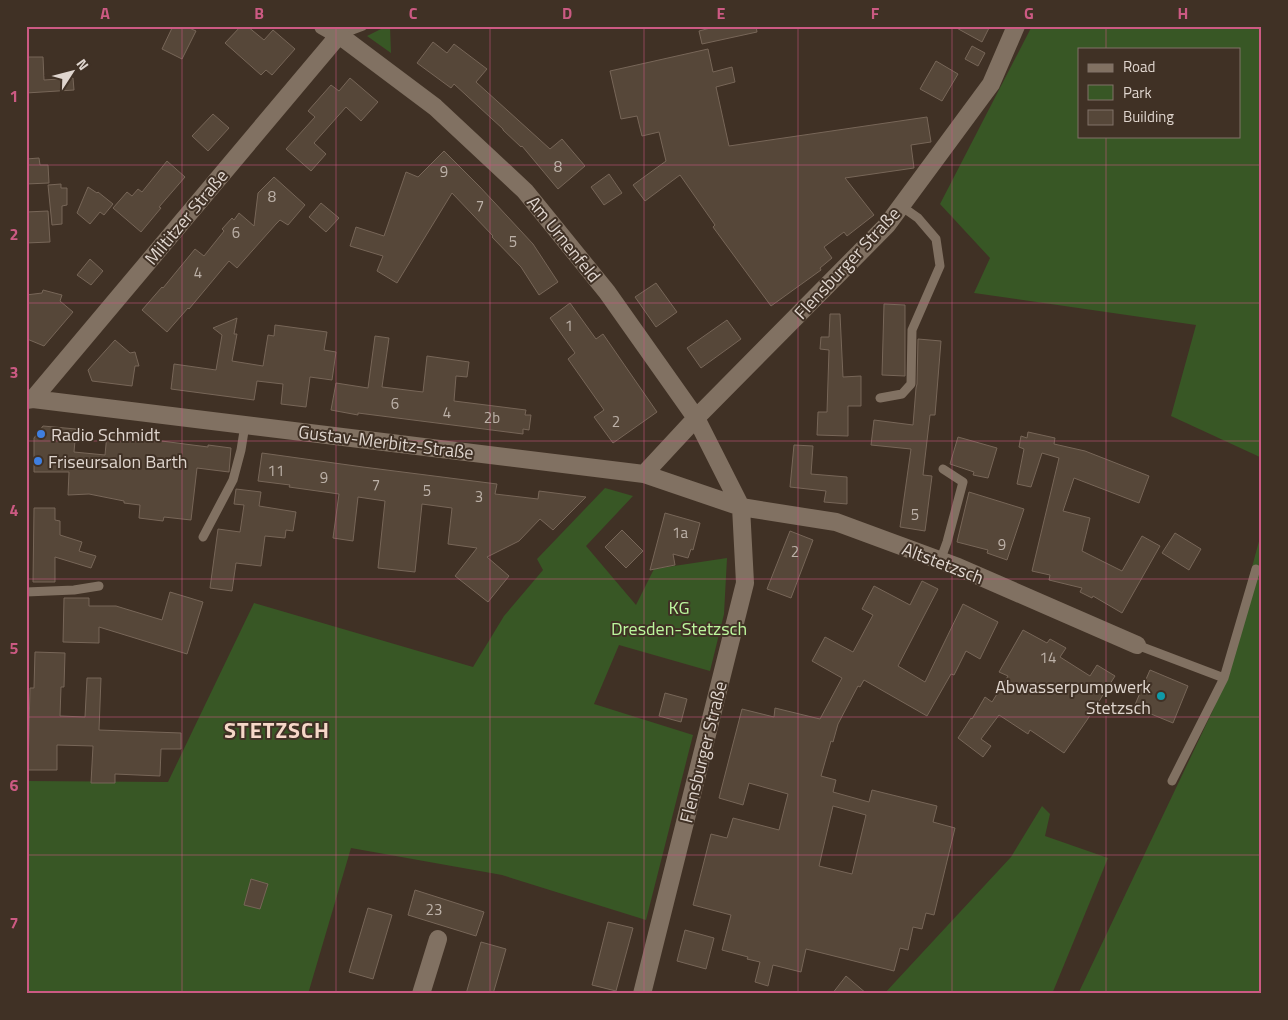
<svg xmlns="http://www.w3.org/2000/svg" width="1288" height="1020" font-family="'Titillium Web',sans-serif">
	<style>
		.green { fill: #385725; fill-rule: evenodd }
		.building { fill: #564739; stroke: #776658; fill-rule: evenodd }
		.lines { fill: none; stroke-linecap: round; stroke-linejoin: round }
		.service { stroke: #817162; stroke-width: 9 }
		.minor { stroke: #817162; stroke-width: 18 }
		.grid { fill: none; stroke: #cc5a83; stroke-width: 1; stroke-opacity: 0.55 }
		.shop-dot { fill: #3f7fe0; stroke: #403125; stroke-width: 2 }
		.culture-dot { fill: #0f9aa8; stroke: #403125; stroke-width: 2 }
		.labels { text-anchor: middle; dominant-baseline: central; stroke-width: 4; stroke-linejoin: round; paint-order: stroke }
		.number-label { font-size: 15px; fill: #bdb2a9 }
		.street-label { font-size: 18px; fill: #dfd5ce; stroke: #403125 }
		.poi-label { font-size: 18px; fill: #dfd5ce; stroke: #403125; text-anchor: start }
		.park-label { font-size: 18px; fill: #bcf69d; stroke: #403125 }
		.district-label { font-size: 22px; font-weight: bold; letter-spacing: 1px; fill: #f6d7c8; stroke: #403125 }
		.neatline { fill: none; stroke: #cc5a83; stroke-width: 2 }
		.grid-label { font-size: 16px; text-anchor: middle; font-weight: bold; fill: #cc5a83 }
	</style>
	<rect width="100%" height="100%" fill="#403125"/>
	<!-- green -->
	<path class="green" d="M387,26H390L391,53L367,36Z
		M1032,26H1262V458L1171,416L1196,325L974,293L990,258L940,204ZM1079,49H1239V136H1079Z
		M605,488L633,496L586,546L636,605L654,569L727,558L724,614L710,671L619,645L594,704L693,735L646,920L502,875L351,848L308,994H26V781L168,782L254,603L473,667L504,616L543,570L537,559Z
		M1262,530V994H1078L1214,708Z
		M1042,806L1050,814L1045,836L1108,858L1052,994H884L1011,857Z"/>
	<!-- building -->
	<path class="building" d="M173,26H185L196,31L182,59L162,49Z
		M241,26H247L264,40L273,30L295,49L272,75L266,70L261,75L225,43Z
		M718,26H756L757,32L702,44L699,31Z
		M953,26H990L982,42Z
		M433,42L447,53L454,44L487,69L476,82L550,149L562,139L585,166L558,189L522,146L521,147L503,130V129L454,84L451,88L417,63Z
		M972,46L985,53L978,66L965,59Z
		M708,49L713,72L732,67L735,82L716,87L729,146L927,117L931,142L911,145L914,168L845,178L874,215L847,236L844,232L824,247L832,258L820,268L821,270L771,306L713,227L715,225L680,175L645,201L633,185L666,161L659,132L642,136L637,116L621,119L610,71Z
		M26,57H43L44,80L73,78L74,90L26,93Z
		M936,61L958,74L942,101L920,89Z
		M350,78L378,102L361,121L346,107L314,143L326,154L311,171L286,149L315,117L308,111L331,85L339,91Z
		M213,114L229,128L208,151L192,136Z
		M444,151L480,187L533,244L558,282L539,295L521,267L492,237L493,236L452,193L397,283L377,271L383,256L350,246L356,227L384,236L406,172L418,177Z
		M39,158L40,165H48L49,183L26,184V159Z
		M167,161L185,177L159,207L161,208L141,232L113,208L127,192L132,196L138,189L142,192Z
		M609,174L622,193L604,205L591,187Z
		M274,177L305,205L288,225L280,220L276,224L237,268L229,261L189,309L188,308L167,332L142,310L162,287L163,288L195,249L204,256L224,231L222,229L232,218L234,220L239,213L254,226L258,193Z
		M61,184V188H67V205L62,206V224L52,225L48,185Z
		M88,187L97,193L98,192L113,204L104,215L100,212L90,224L77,213Z
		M321,203L339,218L326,232L309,217Z
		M48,211L50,242L26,243V212Z
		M90,259L103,271L91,285L77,275Z
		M656,283L677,312L656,327L635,297Z
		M43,290L62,295L60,301L73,312L44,346L27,339L26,320V295L42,293Z
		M570,303L596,339L603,334L657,412L613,443L594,417L604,410L568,359L575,353L550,318Z
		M884,304L905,305V376L882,375Z
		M830,314H840L843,377L861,376V406H848V436L817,435L818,412H827L829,350L820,349L821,337H829Z
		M237,318L234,334H237L232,361L263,366L268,335L274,336L275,325L327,332L324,350L336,352L332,380L310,377L306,407L281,404L283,384L257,381L254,400L171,389L174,364L216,370L222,335L213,328Z
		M727,320L741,339L701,368L687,348Z
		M375,336L389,338L382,387L423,392L427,356L469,362L467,377L456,376L454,401L526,410L525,415H531L529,430L523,429V434L358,413V415L331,410L336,383L368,388Z
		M918,339L941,341L935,415H930L923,475L932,476L925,531L900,527L911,449L871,445L874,420L913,425L916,388L917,384Z
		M115,340L130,353L135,352L139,366H135L132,386L92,381L88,370Z
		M43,426L76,429L74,452L105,455L107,434L208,447V445L231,448L229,472L197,468L191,520L164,517L163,521L139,518L140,505L124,503V501L89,494L68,495L69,472H34V438Z
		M1028,432L1055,438L1054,444L1085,451L1149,476L1139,503L1074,478L1063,511L1090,518L1082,551L1122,571L1142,536L1160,546L1122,613L1093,596L1092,598L1080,592L1082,588L1049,580L1050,575L1032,571L1059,458L1042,453L1031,487L1017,484L1024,449L1019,447L1021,436L1027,438Z
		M958,437L997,448L988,478L973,475L974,472L950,464Z
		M794,445L813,446L811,474L847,477V504L824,502L826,491L790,487Z
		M262,453L363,467L497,484L495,494L538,499L539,491L586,497L553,530L540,519L519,541L487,557L509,576L488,602L455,576L477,548L448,544L452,508L422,504L415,572L378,568L385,501L358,497L353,541L333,538L339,494L289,487L290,485L258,481Z
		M236,489L261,492L259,506L296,512L293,531L286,530L285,538L265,536L261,566L236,563L232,591L210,588L218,529L240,532L244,505L234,504Z
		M969,492L1024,509L1007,560L987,553L988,550L957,542Z
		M34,508H55V520L60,521V535L82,542L79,551L96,556L91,568L55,557V582H33Z
		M665,513L700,523L693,550L691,549L688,558L673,554L675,565L650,570Z
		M622,530L643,551L626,568L605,547Z
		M790,531L813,540L791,598L767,589Z
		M1175,533L1201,549L1189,570L1162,553Z
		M922,581L938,589L898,666L925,682L963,604L998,622L980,659L966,651L954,675L951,674L927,716L864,680L860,687L858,686L838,724L833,742L831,741L821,776L836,780L833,792L869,802L872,790L937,806L933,822L955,828L934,915L926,913L922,929L913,927L908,950L900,948L894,971L806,949L801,972L773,965L768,986L755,982L760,962L747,959L748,957L722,950L731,915L693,905L711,834L727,838L733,818L779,830L788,794L749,783L743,805L719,798L742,709L774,717L775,708L820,719L842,678L812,661L825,637L853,652L873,615L862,609L874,586L910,605ZM833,806L866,815L852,874L819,866Z
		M170,592L203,602L187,654L99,627V643L63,642L64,598H89V606H116L162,620Z
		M1023,630L1047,643L1050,639L1066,648L1060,657L1090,676L1097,665L1115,676L1087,720L1064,753L1030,730L1028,734L999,715L981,739L991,746L983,757L958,738L971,718L972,719L985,697L992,702L1008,676L999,672Z
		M35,652L65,653L64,687H61L60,716L85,717L87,678H101L99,730L181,733V749H161L160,776L115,774V783H91L93,746L57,745V770H28L30,688H34Z
		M1150,670L1188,686L1173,723L1134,707Z
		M665,693L687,699L681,722L659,716Z
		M251,879L268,884L260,909L244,905Z
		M415,890L484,912L476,936L408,915Z
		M368,908L392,915L373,979L349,972Z
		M608,922L633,928L616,991L592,985Z
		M685,930L714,938L706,969L677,961Z
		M481,942L506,949L493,994H466Z
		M846,976L867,994H832Z"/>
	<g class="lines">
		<!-- service -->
		<path class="service" d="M339,35L363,26
			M880,398L902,394L911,384L912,330L940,266L936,239L918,218L901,206
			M203,537L233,480L241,450L245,425
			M940,561L947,542L963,482L943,469
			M26,592L74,590L99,586
			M1137,645L1224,678
			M1172,781L1224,678L1256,569"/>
		<!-- minor -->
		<path class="minor" d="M323,26L339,35L435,107L525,191L607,292L696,418L741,507L745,583L642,994
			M33,399L339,35
			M26,400L33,399L644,474L741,507L836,522L958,567L1137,645
			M644,474L696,418L887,225L991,84L1016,26
			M421,994L438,939"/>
	</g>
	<!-- grid -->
	<path class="grid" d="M182,26V994M336,26V994M490,26V994M644,26V994M798,26V994M952,26V994M1106,26V49M1106,136V994M26,165H1262M26,303H1262M26,441H1262M26,579H1262M26,717H1262M26,855H1262"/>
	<!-- markers -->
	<g class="shop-dot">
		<circle cx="41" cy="434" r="5"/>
		<circle cx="38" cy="461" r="5"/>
	</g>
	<circle class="culture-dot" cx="1161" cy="696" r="5"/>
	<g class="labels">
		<!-- number labels -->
		<g class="number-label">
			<text x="558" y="166">8</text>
			<text x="444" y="171">9</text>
			<text x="272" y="196">8</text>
			<text x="480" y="205">7</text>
			<text x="236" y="232">6</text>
			<text x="513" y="241">5</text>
			<text x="198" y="272">4</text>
			<text x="569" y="325">1</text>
			<text x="395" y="403">6</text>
			<text x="447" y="412">4</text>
			<text x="492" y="417">2b</text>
			<text x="616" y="421">2</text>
			<text x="276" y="470">11</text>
			<text x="324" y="477">9</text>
			<text x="376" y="484">7</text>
			<text x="427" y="490">5</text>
			<text x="479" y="496">3</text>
			<text x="915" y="514">5</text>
			<text x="680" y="532">1a</text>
			<text x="1002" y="544">9</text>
			<text x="795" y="551">2</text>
			<text x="1048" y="657">14</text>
			<text x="434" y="909">23</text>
		</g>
		<!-- street labels -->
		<g class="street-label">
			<text transform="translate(186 217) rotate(-50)">Miltitzer Straße</text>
			<text transform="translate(564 239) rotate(51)">Am Urnenfeld</text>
			<text transform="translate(847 263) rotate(-47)">Flensburger Straße</text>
			<text transform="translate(386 442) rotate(7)">Gustav-Merbitz-Straße</text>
			<text transform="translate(943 563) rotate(21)">Altstetzsch</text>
			<text transform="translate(703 752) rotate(-76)">Flensburger Straße</text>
		</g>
		<!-- poi labels -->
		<g class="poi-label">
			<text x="51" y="434">Radio Schmidt</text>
			<text x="48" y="461">Friseursalon Barth</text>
			<text x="1151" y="686" text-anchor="end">Abwasserpumpwerk<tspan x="1151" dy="21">Stetzsch</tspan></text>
		</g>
		<!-- park labels -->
		<g class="park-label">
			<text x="679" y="607">KG<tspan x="679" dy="21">Dresden-Stetzsch</tspan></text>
		</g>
		<!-- district labels -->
		<g class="district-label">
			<text x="277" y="730">STETZSCH</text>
		</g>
	</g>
	<!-- border -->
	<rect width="1288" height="1020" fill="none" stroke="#403125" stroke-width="55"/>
	<!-- legend -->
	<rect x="1078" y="48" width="162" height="90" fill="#403125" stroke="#807369"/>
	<rect x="1088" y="64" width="25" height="8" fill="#817162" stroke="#807369"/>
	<text x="1123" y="72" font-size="15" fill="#dfd5ce">Road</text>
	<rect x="1088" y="85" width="25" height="15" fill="#385725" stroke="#807369"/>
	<text x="1123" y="98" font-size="15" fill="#dfd5ce">Park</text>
	<rect x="1088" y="110" width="25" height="15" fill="#564739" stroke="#807369"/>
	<text x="1123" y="122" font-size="15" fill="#dfd5ce">Building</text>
	<!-- north arrow -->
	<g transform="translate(72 72) rotate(54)" stroke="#403125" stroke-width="4" paint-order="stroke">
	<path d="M0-4L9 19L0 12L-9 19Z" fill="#dfd5ce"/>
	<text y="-8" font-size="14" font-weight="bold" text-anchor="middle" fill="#dfd5ce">N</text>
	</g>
	<rect x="28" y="28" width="1232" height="964" class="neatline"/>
	<g class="grid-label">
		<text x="105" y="19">A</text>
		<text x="259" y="19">B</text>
		<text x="413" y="19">C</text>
		<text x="567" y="19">D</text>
		<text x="721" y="19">E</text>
		<text x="875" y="19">F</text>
		<text x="1029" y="19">G</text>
		<text x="1183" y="19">H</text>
		<text x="14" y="102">1</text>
		<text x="14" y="240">2</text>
		<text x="14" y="378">3</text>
		<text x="14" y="516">4</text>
		<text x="14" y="654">5</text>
		<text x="14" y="791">6</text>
		<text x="14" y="929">7</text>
	</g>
</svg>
